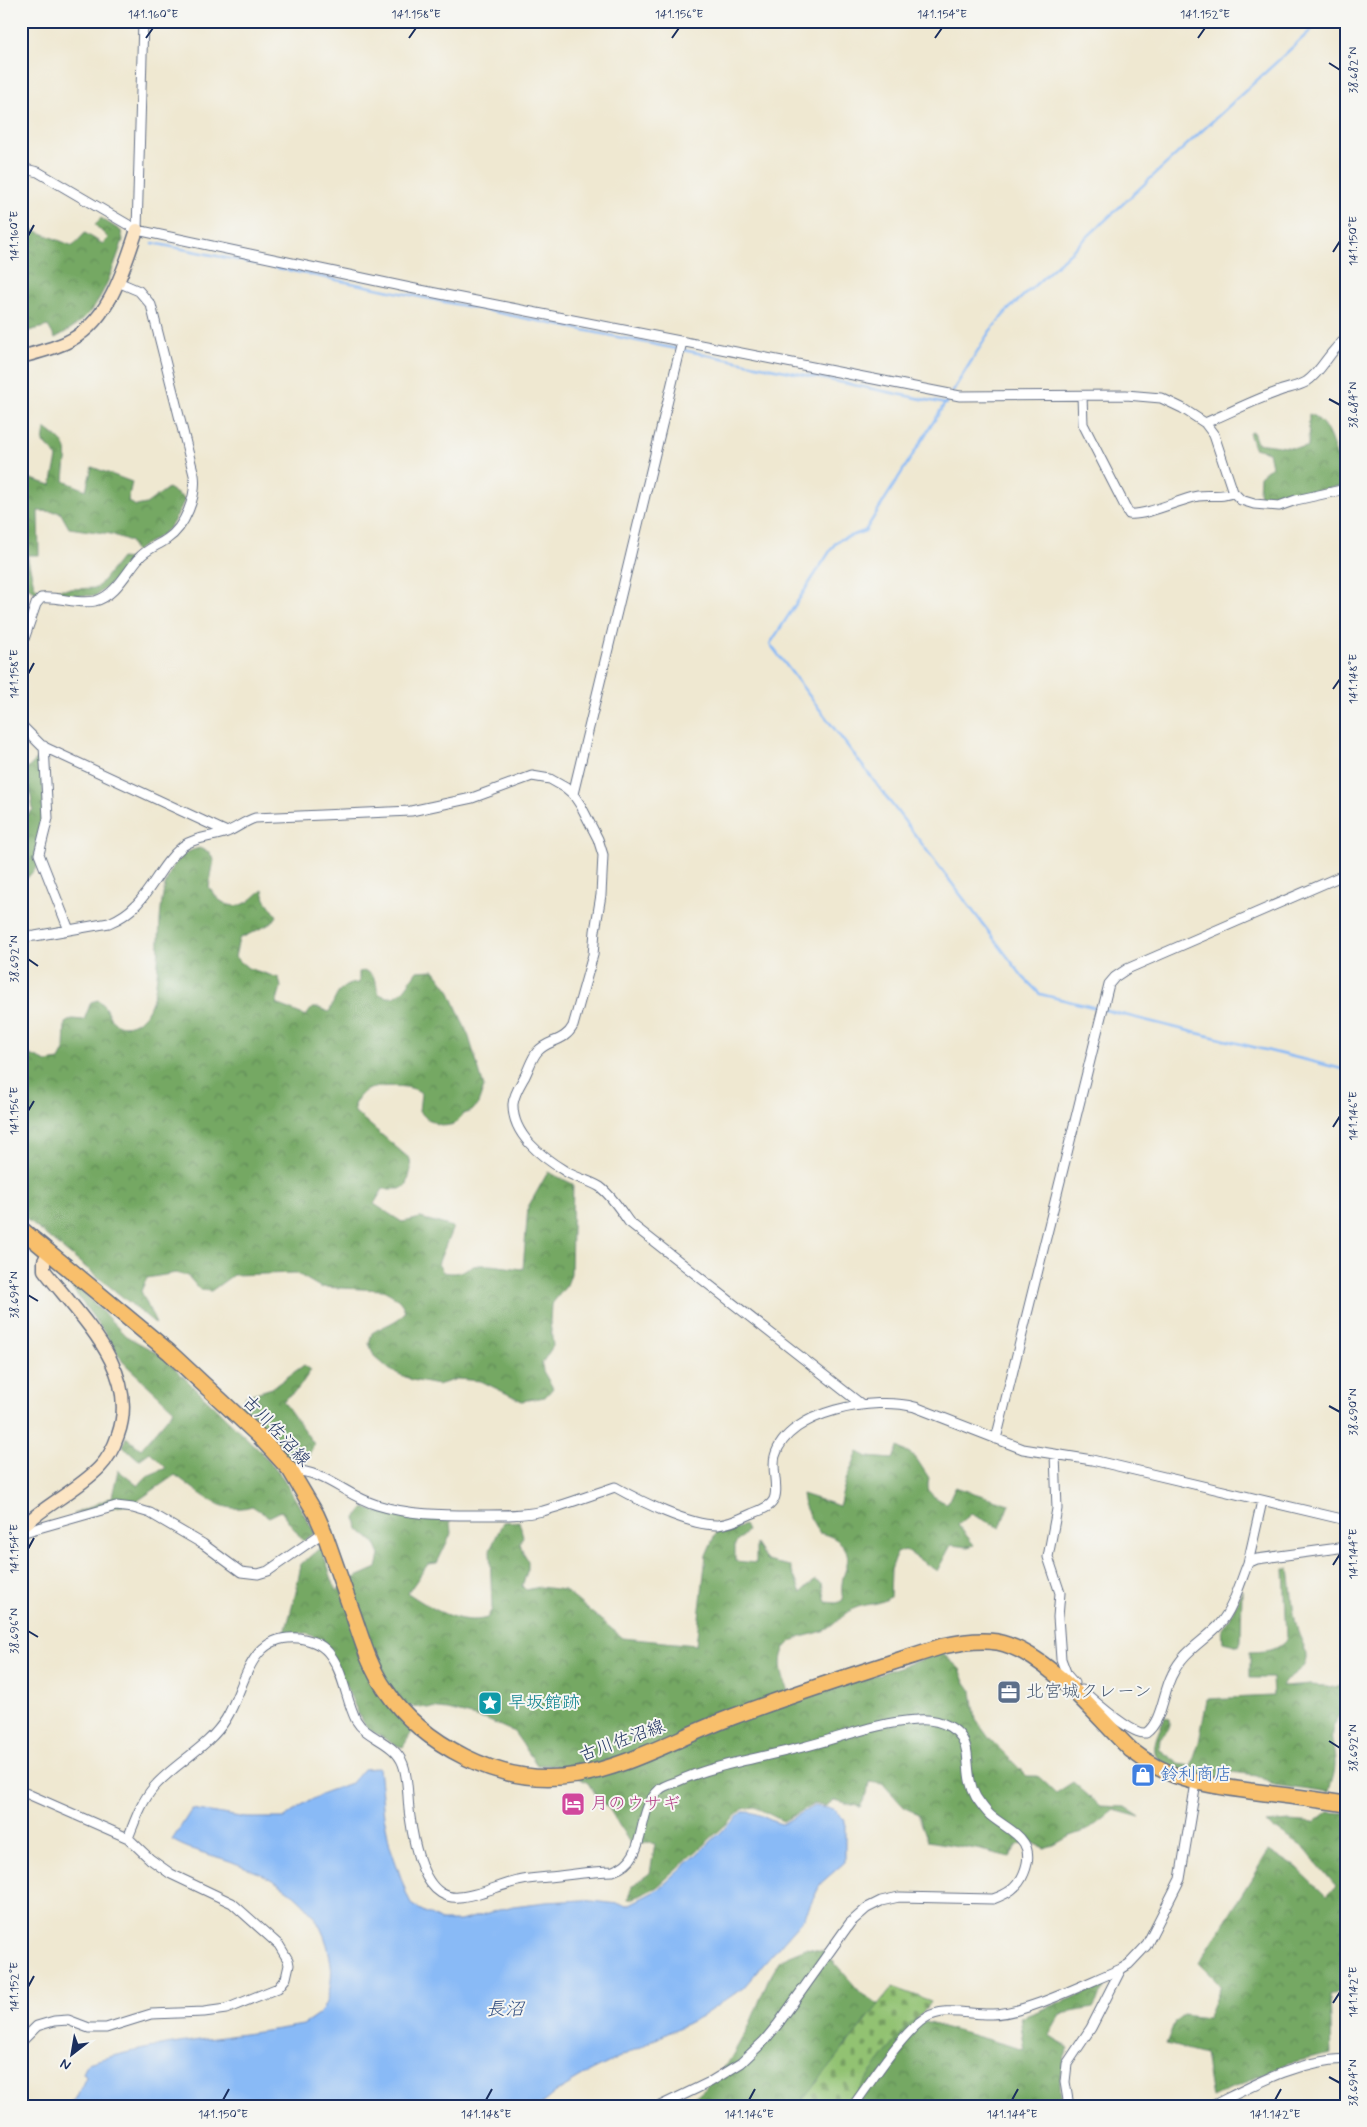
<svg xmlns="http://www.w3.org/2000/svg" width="1367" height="2127" font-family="Mynerve,'Klee One',sans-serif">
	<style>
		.forest { fill: url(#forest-crowns); stroke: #486c61 }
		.cemetery { fill: url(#cemetery-stones); stroke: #567868 }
		.water { fill: #89baf6; stroke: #5274aa }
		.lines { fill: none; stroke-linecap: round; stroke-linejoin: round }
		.stream { stroke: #89baf6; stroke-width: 2.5 }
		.street-casing { stroke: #657086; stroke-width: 11 }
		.secondary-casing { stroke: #657086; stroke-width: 15 }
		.primary-casing { stroke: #657086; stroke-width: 18 }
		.street { stroke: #fff; stroke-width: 9 }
		.secondary { stroke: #fce5c4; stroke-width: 12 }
		.primary { stroke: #f8bf6c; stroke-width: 15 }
		.ticks { fill: none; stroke: #1b2f5e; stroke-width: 2 }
		.labels { text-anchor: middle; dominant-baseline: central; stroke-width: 4; stroke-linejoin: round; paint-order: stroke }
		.street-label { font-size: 18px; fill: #1b2f5e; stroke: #f6f6f2 }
		.service-label { font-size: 18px; fill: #4e5e75; stroke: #f6f6f2; text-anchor: start }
		.culture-label { font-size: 18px; fill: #0d838f; stroke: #f6f6f2; text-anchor: start }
		.shop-label { font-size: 18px; fill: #366cbe; stroke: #f6f6f2; text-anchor: start }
		.hotel-label { font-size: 18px; fill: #b23c85; stroke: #f6f6f2; text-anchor: start }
		.water-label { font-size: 19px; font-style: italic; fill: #365284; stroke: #f6f6f2 }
		.neatline { fill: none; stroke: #1b2f5e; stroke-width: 2 }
		.ticks-label { font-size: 12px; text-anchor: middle; fill: #1b2f5e }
	</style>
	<defs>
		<pattern id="forest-crowns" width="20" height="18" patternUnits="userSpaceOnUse" patternTransform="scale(1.25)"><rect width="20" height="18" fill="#75a864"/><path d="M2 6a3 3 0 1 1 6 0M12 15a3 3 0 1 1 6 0" fill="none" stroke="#5f8956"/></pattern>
		<pattern id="cemetery-stones" width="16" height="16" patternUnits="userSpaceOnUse" patternTransform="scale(1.25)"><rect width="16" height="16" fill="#92c272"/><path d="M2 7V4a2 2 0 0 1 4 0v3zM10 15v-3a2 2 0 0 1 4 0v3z" fill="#769e61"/></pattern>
	</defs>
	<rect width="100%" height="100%" fill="#f6f6f2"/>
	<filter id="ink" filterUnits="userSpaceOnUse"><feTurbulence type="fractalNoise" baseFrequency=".02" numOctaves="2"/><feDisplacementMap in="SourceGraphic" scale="10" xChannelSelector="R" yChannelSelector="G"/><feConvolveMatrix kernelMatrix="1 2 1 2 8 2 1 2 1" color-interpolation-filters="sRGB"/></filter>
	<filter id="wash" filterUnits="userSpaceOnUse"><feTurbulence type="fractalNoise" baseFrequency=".0096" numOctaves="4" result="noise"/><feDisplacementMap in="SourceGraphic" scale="20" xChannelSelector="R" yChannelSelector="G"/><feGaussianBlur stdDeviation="1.12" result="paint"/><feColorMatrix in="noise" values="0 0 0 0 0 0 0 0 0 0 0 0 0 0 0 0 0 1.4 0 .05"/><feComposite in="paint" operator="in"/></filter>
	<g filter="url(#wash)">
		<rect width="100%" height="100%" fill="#efe8d1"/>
		<!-- forest -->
		<path class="forest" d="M101,218L121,231L123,240C115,263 104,298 87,315C78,325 66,332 55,338L48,326L21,333V225L73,246L85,233L103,244L108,238L95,225Z
			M1309,414C1327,420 1332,442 1337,458L1346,457V485L1289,496L1278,501L1261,500L1259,492L1260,476L1272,466L1269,452L1254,448L1249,433L1253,432L1257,443L1294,448L1308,447Z
			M45,428C74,449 66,448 64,481L86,490L92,467L132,482L128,501L136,506L146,504L168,488L185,499C181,507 177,517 172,524C164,537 146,542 135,552L130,541L111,534L69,528L60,512L38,511L39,555H27L34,585L39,590L97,588L121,558L129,559C120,575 110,586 95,596L37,593L21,583V530H26V521L21,518V476L51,485L57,458L51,449L43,443Z
			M42,755L44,816L35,852L38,866L21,885V819L33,810L27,769Z
			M199,848L209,852L214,860L209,887C216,899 228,910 243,904C251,902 256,894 263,890L265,899L277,916L272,923L239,939L235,957L248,968L279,978L281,987L276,1004L306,1016L312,1008H319L329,1012C336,997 339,983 359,983V972C372,968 377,982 378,993C398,1006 406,986 417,971L434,970L449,990L469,1037L484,1087L478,1104L472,1111L463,1114L455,1124L444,1126L435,1123L426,1118L419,1111L421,1093C412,1084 379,1085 367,1090C361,1093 357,1099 354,1105L355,1112L410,1159L411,1169L407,1185L400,1189H383L374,1204L402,1222L421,1218L453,1227L438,1264L443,1272C465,1276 464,1266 480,1265C494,1264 509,1268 523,1269L528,1207L548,1172L573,1184L571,1274L567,1285L551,1305L550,1322L553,1346L542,1363L543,1371L553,1388L545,1397L522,1401L481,1381L457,1379L438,1385L412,1380L390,1370L374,1356L369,1343L372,1333C384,1325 397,1323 405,1312C403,1301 393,1295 383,1290L320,1287L296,1273L233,1275L211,1291L200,1290L188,1276L176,1273L147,1278L141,1291L156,1324L21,1215V1051L47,1062L59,1060L64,1050L65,1023L72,1019L84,1020L91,1002L98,1000C109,1007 107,1021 119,1025C125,1027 132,1025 137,1022C180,997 133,863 199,848Z
			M73,1282L126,1336L161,1355L262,1453L283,1478L315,1533L303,1541L281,1511L269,1517L252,1506C221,1516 200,1492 175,1475L133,1504L74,1514L112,1497L118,1470L138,1486L147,1476L166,1468L150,1452L139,1460L123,1446L126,1437L141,1449L174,1410L123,1362L107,1336L69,1284Z
			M304,1365L311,1370L298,1389L283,1401L314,1444L304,1465L293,1463L239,1407L246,1396L272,1388Z
			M898,1447L916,1458L929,1478C925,1495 934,1496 947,1504L955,1487L1009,1504L1000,1528L971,1514L958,1525L974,1545L968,1547L951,1545L937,1571L905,1550L897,1553L891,1570L890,1597C880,1605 870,1603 858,1607C846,1611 837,1623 827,1629C816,1635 800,1635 791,1642C772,1656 785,1686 793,1702L942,1653L960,1669L965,1681L972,1691L976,1720L989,1738L1027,1776H1038L1056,1793L1073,1782L1100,1806L1125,1807L1140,1817L1114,1810L1090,1829L1070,1836L1054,1845L1044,1848L1027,1840L1016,1846L1010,1857L976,1849L928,1841L918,1814L905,1808L883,1784L869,1782L867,1794L860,1807L834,1800L826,1806L814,1804L783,1821L755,1807L743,1809L657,1887L632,1899H628L632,1886L650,1873L655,1844L647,1842L631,1845L610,1810L598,1799L588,1783L555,1765H537L514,1732L487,1720L448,1710L410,1706L401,1722L412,1732L403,1747L395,1745L367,1728L359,1715L329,1649L319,1639L307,1634L285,1633L296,1592L301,1564L321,1547L336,1591L352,1579L377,1568L380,1555L374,1542L358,1529L356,1518L364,1508L399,1517L450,1520L451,1534L437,1563L428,1564L408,1593C430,1608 460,1626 487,1618L492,1609L490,1550L503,1522L519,1521L523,1536L520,1543L523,1553L528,1561V1569L522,1586L526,1590L540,1587L564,1590L623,1638L696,1645L706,1555L716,1532L733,1530L744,1525L747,1531L735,1544V1561L756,1563V1544L767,1561L790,1566L801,1593L815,1580L822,1584L826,1602L837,1603L843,1600C842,1595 841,1589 842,1584C842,1577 846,1571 847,1564C851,1545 834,1536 819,1533C812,1520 803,1508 802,1494L839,1506L846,1480L858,1452L868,1457L893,1459Z
			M1284,1569H1289C1292,1588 1292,1609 1297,1628C1299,1638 1307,1647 1306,1658C1305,1672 1286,1675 1282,1687L1311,1685L1337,1687L1346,1679V1712H1342C1326,1734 1333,1738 1335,1761C1336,1771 1331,1783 1329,1793L1274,1785L1256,1775L1223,1771L1219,1778C1205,1776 1158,1769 1155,1752C1153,1741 1161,1727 1165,1718L1170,1719C1171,1728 1167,1732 1160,1738L1159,1749L1179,1764L1191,1766L1199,1742L1207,1699L1273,1696L1272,1678H1250V1652C1266,1651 1276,1652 1287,1639Z
			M1242,1590L1241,1641L1239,1646L1223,1642L1222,1629L1230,1618Z
			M1328,1812L1346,1813V1988L1330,1996L1332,2054L1288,2063L1212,2098L1205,2054L1166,2044L1175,2021L1183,2015L1207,2018L1221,1985L1199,1963L1269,1850L1296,1867L1326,1896L1336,1886L1303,1847L1266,1823L1290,1821L1314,1823Z
			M806,1948L824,1951L862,1994L893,2013L1025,2050L1020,2018L1106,1985L1093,2008L1061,2014L1049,2035L1069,2048C1059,2067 1058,2085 1063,2106H684L705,2088L728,2063L749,2026L768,1980L779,1961L789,1955Z"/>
		<!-- cemetery -->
		<path class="cemetery" d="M893,1987L931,2001L922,2014L907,2026L846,2106H798Z"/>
		<!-- water -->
		<path class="water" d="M379,1768L384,1816L390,1846L407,1895L412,1905L441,1921H460L513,1906L546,1902L583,1900L628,1905L659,1889L743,1812C758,1811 768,1821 782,1824L814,1806L833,1809L845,1820V1862L821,1883L804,1918L743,1988L702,2016L586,2074L556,2092L539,2106H67L75,2100L86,2077L83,2073L88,2063C158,2041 232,2038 303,2025C308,2022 314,2018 319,2014C329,2004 333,1977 331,1964C324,1909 288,1884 240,1865C217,1855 194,1853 172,1840L192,1809L246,1818H285L300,1806L323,1793L351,1783L363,1769Z"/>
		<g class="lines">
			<!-- stream -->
			<path class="stream" d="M153,243L677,349
				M683,350L946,404
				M952,392L990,331L1008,310L1321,21
				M949,397L865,531L839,540L834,545L770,644L1023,977L1040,994L1346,1070"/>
		</g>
	</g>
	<g filter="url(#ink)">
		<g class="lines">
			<!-- street casing -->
			<g class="street-casing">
				<path id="street" d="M21,168L38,172L137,230L410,288L960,396L1126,395L1161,398L1182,408L1205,423L1214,435L1233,492L1241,500L1254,504L1279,506L1296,500L1346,489
					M137,230L143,21
					M1082,396L1083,424L1129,514C1146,516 1178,500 1198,496C1209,494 1224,498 1233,492
					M1205,423C1229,413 1252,401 1277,392C1286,388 1297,387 1306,382C1323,371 1329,350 1346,339
					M21,648L36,604L41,598C59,596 77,605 95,601C115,596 126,573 138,559C146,549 157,546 167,539C185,527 197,496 194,475L151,305L139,291L118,282
					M21,725L42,746L227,832
					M44,746L48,818L39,854L69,930
					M573,794L682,342
					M21,937L35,936L109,923C149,907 153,871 183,846C195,837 213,837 227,832C237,828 245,821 255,818L411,811L472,798L532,776L550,779L566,788L573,794L581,806L598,839L603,855L601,895L595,931L593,955L573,1026C564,1043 548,1039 537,1052C532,1058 529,1068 525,1076C520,1085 514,1094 513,1104C512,1135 542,1157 565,1171C575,1178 589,1180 600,1187C612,1196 621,1211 629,1222L861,1404
					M996,1439L1109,984L1115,977L1127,969L1346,874
					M1055,1454L1057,1509L1048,1557L1060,1593L1058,1617L1061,1659L1067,1675L1074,1683
					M290,1470C327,1471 344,1495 377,1505C409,1515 441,1515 475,1515C497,1515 521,1516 543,1511C567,1504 591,1495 615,1487C640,1501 690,1526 718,1525C730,1524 740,1519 751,1514C758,1511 769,1508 773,1501C780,1491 771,1469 775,1456C788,1410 876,1396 915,1407L1023,1449L1092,1460L1346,1520
					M21,1533L116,1506L133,1508L150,1513L203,1544L241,1572L258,1574L268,1571L324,1532
					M1248,1563L1262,1501
					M1082,1690C1095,1701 1131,1735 1146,1733C1162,1722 1163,1692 1172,1675C1184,1650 1202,1643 1219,1625C1233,1609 1240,1583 1248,1563L1257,1559L1346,1547
					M21,1791L128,1838L150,1859L171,1874L232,1903L279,1945L288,1960L289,1965L286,1978L278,1988L226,2009L204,2012L151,2014L106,2028H89L68,2020L54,2021L37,2026L21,2042
					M128,1838C135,1821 141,1802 154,1787C176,1762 208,1748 226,1719C246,1687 248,1633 299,1638C312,1640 324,1645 331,1656C344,1674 346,1700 356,1720C367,1739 394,1741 403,1764C409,1780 407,1800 410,1817C413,1839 421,1881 441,1893C446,1896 453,1898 459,1897C477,1896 500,1885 518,1881C528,1878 539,1878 549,1877C570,1875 591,1871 613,1871C650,1859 634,1813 659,1790C663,1786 670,1784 676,1782C715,1764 761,1758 803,1747C840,1738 878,1722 917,1720C939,1718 964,1728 967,1753C969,1769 968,1783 976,1797C980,1803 985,1810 990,1815C1010,1832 1038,1839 1024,1873C1018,1888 1007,1894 993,1899L899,1897L881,1901L867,1908L850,1923L778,2024L764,2041L741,2063L710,2082L660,2106
					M853,2106C871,2082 902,2033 925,2018C944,2006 971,2015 992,2014C1026,2014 1088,1982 1121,1969L1129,1964L1146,1946L1180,1879L1196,1783
					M1069,2106L1065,2082L1067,2064L1091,2028L1121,1969
					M1212,2106C1256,2084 1296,2061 1346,2059"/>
			</g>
			<!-- secondary casing -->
			<g class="secondary-casing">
				<path id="secondary" d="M21,357C36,353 51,349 65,343C109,323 123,271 137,230
					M21,1528C45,1505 76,1491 99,1468C108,1459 114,1447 118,1435C141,1371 79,1316 44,1270V1261L49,1251"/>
			</g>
			<!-- primary casing -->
			<g class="primary-casing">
				<path id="primary" d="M21,1229L169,1352L259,1436L290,1470L316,1514L324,1532C334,1560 343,1587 353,1614C362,1640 369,1666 385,1689C405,1719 433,1741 465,1757C567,1808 638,1753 732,1717C801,1691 872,1669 943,1646C961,1642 979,1639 997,1642C1047,1652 1095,1715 1131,1750C1170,1781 1203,1784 1250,1791C1282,1795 1314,1799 1346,1804"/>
			</g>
			<!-- street -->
			<use href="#street" class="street"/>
			<!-- secondary -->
			<use href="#secondary" class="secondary"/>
			<!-- primary -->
			<use href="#primary" class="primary"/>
		</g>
	</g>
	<!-- ticks -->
	<path class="ticks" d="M146,38L153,28M409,38L416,28M672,38L679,28M935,38L942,28M1198,38L1205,28M1329,63L1340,70M28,236L34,225M1333,252L1340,241M1329,399L1340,405M28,674L34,663M1333,689L1340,679M28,959L38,966M28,1111L34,1101M1333,1127L1340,1116M28,1295L38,1301M1329,1406L1340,1412M28,1549L34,1538M1333,1565L1340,1554M28,1631L38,1637M1329,1741L1340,1748M28,1987L34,1976M1333,2003L1340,1992M1329,2077L1340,2083M223,2100L229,2089M486,2100L492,2089M749,2100L755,2089M1012,2100L1018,2089M1275,2100L1281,2089"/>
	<!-- icons -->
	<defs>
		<g id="office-square" transform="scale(1.25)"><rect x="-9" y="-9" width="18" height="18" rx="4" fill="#5c6f8a" stroke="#f6f6f2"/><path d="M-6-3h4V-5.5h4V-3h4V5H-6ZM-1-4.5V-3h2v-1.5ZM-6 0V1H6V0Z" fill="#fff"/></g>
		<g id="sight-square" transform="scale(1.25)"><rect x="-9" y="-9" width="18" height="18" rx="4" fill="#0f9aa8" stroke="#f6f6f2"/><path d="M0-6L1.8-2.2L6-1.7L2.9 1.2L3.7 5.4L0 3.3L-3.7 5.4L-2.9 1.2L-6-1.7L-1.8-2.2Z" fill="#fff"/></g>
		<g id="shop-square" transform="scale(1.25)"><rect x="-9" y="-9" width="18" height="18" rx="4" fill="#3f7fe0" stroke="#f6f6f2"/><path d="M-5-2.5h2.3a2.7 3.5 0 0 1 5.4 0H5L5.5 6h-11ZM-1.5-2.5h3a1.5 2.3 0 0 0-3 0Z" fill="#fff"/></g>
		<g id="hotel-square" transform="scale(1.25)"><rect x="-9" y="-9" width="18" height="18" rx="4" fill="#d1479c" stroke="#f6f6f2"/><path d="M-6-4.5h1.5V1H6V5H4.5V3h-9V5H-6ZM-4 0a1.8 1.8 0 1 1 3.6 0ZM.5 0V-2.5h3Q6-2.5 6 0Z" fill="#fff"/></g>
	</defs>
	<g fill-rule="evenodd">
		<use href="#office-square" x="1009" y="1692"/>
		<use href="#sight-square" x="490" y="1703"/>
		<use href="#shop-square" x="1143" y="1775"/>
		<use href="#hotel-square" x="573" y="1804"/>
	</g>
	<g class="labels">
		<!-- street labels -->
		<g class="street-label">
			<text transform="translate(276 1431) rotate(47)">古川佐沼線</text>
			<text transform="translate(622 1741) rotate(-20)">古川佐沼線</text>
		</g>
		<!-- service labels -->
		<g class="service-label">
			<text x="1026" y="1692">北宮城クレーン</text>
		</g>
		<!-- culture labels -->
		<g class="culture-label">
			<text x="508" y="1703">早坂館跡</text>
		</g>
		<!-- shop labels -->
		<g class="shop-label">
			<text x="1160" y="1775">鈴利商店</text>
		</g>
		<!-- hotel labels -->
		<g class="hotel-label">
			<text x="590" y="1804">月のウサギ</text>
		</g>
		<!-- water labels -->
		<g class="water-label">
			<text x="505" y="2009">長沼</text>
		</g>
	</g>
	<!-- margin -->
	<rect width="1367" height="2127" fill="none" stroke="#f6f6f2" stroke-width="55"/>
	<!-- north arrow -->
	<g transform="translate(72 2054) rotate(211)" stroke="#f6f6f2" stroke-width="4" paint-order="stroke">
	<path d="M0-4L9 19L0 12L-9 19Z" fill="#1b2f5e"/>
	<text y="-8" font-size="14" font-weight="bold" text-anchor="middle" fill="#1b2f5e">N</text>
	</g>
	<rect x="28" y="28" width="1312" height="2072" class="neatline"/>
	<g class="ticks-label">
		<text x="153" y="18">141.160°E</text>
		<text x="416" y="18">141.158°E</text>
		<text x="679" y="18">141.156°E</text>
		<text x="942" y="18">141.154°E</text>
		<text x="1205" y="18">141.152°E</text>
		<text transform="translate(1353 70) rotate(-90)" y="4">38.682°N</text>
		<text transform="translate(14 236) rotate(-90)" y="4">141.160°E</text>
		<text transform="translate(1353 241) rotate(-90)" y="4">141.150°E</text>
		<text transform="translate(1353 405) rotate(-90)" y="4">38.684°N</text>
		<text transform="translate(14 674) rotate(-90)" y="4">141.158°E</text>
		<text transform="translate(1353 679) rotate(-90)" y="4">141.148°E</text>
		<text transform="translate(14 959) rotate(-90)" y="4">38.692°N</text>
		<text transform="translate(14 1111) rotate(-90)" y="4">141.156°E</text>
		<text transform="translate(1353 1116) rotate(-90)" y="4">141.146°E</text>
		<text transform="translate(14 1295) rotate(-90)" y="4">38.694°N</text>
		<text transform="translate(1353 1412) rotate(-90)" y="4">38.690°N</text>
		<text transform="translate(14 1549) rotate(-90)" y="4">141.154°E</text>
		<text transform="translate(1353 1554) rotate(-90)" y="4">141.144°E</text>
		<text transform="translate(14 1631) rotate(-90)" y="4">38.696°N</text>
		<text transform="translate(1353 1748) rotate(-90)" y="4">38.692°N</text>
		<text transform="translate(14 1987) rotate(-90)" y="4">141.152°E</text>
		<text transform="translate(1353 1992) rotate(-90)" y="4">141.142°E</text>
		<text transform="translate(1353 2083) rotate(-90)" y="4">38.694°N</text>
		<text x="223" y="2118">141.150°E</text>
		<text x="486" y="2118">141.148°E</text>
		<text x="749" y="2118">141.146°E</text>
		<text x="1012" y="2118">141.144°E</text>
		<text x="1275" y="2118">141.142°E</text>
	</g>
</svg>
